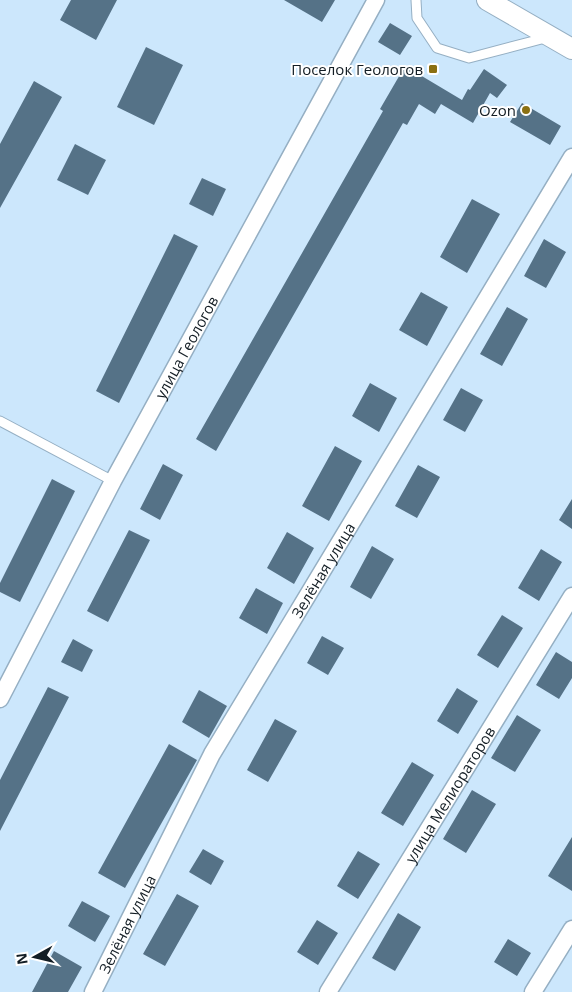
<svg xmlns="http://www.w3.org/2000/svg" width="572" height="992" font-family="'Open Sans',sans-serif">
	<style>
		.building { fill: #557287 }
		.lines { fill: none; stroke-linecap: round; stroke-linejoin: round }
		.service-casing { stroke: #95afc3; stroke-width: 11 }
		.minor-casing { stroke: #95afc3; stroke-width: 19 }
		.tertiary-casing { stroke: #95afc3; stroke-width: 22 }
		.service { stroke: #fff; stroke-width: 9 }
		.minor { stroke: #fff; stroke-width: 16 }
		.tertiary { stroke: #fff; stroke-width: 20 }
		.poi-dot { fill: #8b7012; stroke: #fff; stroke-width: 2 }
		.labels { text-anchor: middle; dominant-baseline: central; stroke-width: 4; stroke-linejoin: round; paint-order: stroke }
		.poi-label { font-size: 15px; fill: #131d24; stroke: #fff; text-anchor: end }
		.street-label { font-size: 15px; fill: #131d24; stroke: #fff }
	</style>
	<rect width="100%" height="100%" fill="#cce7fc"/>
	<!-- building -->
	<path class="building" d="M71,0H117L96,40L60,20Z
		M284,0H335L322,22Z
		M390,23L412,36L400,55L378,42Z
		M146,47L183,65L154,125L117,107Z
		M405,66L462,100L468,89L470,90L484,69L507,85L497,98L490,93L473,123L441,104L435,114L419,104L407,125L403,123L216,451L196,439L383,111L380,109Z
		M34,81L62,97L0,208V144Z
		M522,103L561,126L550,145L510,122Z
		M75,144L106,160L88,195L57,180Z
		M202,178L226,189L213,216L189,204Z
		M472,199L500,214L467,273L440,257Z
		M174,234L198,246L119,403L96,391Z
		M544,239L566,252L546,288L524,276Z
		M421,292L448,307L427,346L399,330Z
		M507,307L528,319L502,366L480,354Z
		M370,383L397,398L379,432L352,416Z
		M461,388L483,400L465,432L443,420Z
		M335,446L362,461L329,521L302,506Z
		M163,464L183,475L160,520L140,509Z
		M418,465L440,477L417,518L395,506Z
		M52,479L75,491L20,602L0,592V583Z
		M572,499V529L559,520Z
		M129,530L150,540L108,622L87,611Z
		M287,532L314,548L294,584L267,568Z
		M372,546L394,559L371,599L350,587Z
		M541,549L562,562L539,601L518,588Z
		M256,588L283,603L267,634L239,618Z
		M502,615L523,628L498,668L477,655Z
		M322,636L344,648L328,675L307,663Z
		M73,639L93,650L82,672L61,662Z
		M556,652L572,662V678L559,699L536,685Z
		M48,687L69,697L0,831V780Z
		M457,688L478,701L458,734L437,721Z
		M199,690L227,706L209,738L182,722Z
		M517,715L541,730L515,772L491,758Z
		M275,719L297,731L268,782L247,770Z
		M169,744L197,760L125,888L98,873Z
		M412,762L434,775L403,826L381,813Z
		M472,790L496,804L466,853L443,839Z
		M572,837V891L548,876Z
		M203,849L224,861L211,885L189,872Z
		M358,851L380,864L358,899L337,886Z
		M177,894L199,906L165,966L143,954Z
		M82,901L110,916L95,942L68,926Z
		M398,913L421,927L395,971L372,958Z
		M317,920L338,933L318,965L297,952Z
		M508,939L531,953L517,976L494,962Z
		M54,951L82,967L68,992H32Z"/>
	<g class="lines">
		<!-- service casing -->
		<g class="service-casing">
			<path id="service" d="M416,0L417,18L437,48L469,58L549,37
				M0,421L113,481"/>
		</g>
		<!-- minor casing -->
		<g class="minor-casing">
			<g id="minor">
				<path id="s1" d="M0,699L113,481L376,0"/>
				<path id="s2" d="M93,992L212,754L572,157"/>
				<path id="s3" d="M328,992L572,596"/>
				<path d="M533,992L572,929"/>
			</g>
		</g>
		<!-- tertiary casing -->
		<g class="tertiary-casing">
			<path id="tertiary" d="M487,0L572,49"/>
		</g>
		<!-- service -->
		<use href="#service" class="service"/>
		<!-- minor -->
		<use href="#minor" class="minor"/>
		<!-- tertiary -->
		<use href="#tertiary" class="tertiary"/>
	</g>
	<!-- markers -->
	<g class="poi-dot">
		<rect x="428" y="64" width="10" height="10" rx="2.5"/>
		<circle cx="526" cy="110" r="5"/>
	</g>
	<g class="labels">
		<!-- poi labels -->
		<g class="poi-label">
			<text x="423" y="69">Поселок Геологов</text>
			<text x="516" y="110">Ozon</text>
		</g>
		<!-- street labels -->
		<g class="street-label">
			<text stroke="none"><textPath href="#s1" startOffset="398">улица Геологов</textPath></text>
			<text stroke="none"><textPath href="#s2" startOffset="481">Зелёная улица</textPath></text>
			<text stroke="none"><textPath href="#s3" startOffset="232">улица Мелиораторов</textPath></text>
			<text stroke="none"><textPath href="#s2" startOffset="76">Зелёная улица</textPath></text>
		</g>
	</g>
	<!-- north arrow -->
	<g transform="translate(35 957) rotate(262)" stroke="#ffffff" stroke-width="4" paint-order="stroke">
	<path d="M0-4L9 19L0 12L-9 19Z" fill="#131d24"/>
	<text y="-8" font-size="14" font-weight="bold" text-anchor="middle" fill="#131d24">N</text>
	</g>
</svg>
